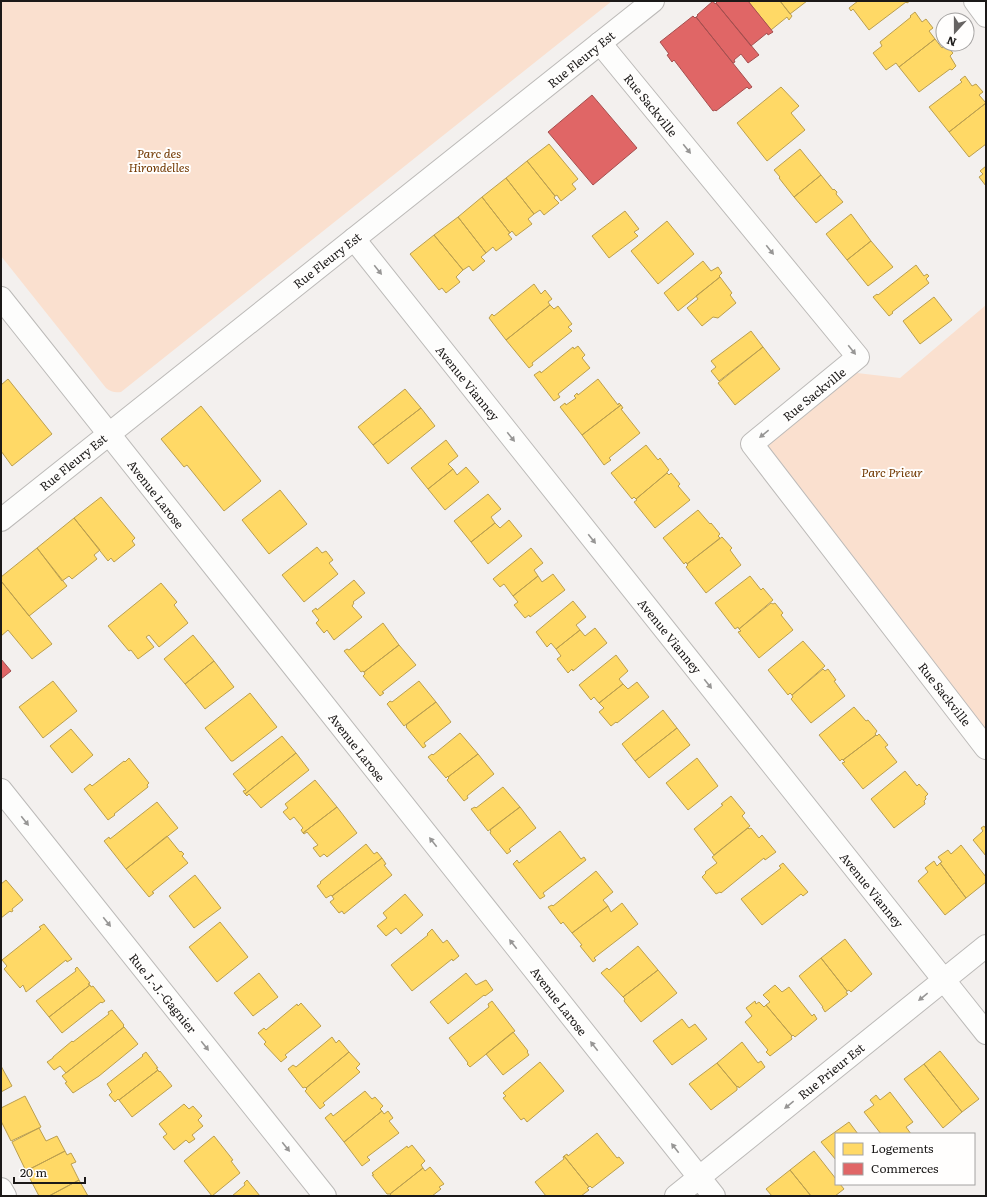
<svg xmlns="http://www.w3.org/2000/svg" width="987" height="1197" font-family="Literata,serif">
	<style>
		.green { fill: #fae0cf }
		.homes { fill: #ffd966; stroke: #bb9f4f }
		.shops { fill: #e06666; stroke: #a54f4f }
		.lines { fill: none; stroke-linecap: round; stroke-linejoin: round }
		.street-casing { stroke: #bcbab8; stroke-width: 24 }
		.secondary-casing { stroke: #bcbab8; stroke-width: 24 }
		.street { stroke: #fdfdfc; stroke-width: 22 }
		.secondary { stroke: #fdfdfc; stroke-width: 22 }
		.oneway { fill: #979695 }
		.labels { text-anchor: middle; dominant-baseline: central; stroke-width: 4; stroke-linejoin: round; paint-order: stroke }
		.street-label { font-size: 12px; fill: #1b1918; stroke: #fffefd }
		.park-label { font-size: 12px; font-style: italic; fill: #723902; stroke: #fffefd }
	</style>
	<rect width="100%" height="100%" fill="#f3f0ee"/>
	<!-- green -->
	<path class="green" d="M1,1H612L121,392C115,393 111,392 106,388L1,256Z
		M986,305V748L752,444L857,373L900,378Z"/>
	<!-- homes -->
	<path class="homes" d="M748,1H780L792,16L789,20L787,17L771,30Z
		M780,1H807L790,14Z
		M858,1H910L907,3L906,2L869,30L853,9L851,11L849,8Z
		M915,12L922,22L926,19L933,28L929,31L935,39L899,67L896,63L886,70L873,53L882,46L880,42L911,17L910,16Z
		M935,39L942,48L946,45L953,53L950,56L956,66L952,70L950,69L919,92L899,67Z
		M965,76L972,86L976,84L983,92L979,95L986,103L949,132L929,107L962,82L960,80Z
		M781,87L799,106L791,113L805,130L767,161L737,123Z
		M986,103V144L969,157L949,132Z
		M549,144L578,179L572,184L576,189L561,201L557,195L555,196L527,161Z
		M800,149L821,175L794,197L779,178L780,177L774,170Z
		M527,161L555,196L554,198L559,203L544,215L540,210L534,214L506,178Z
		M986,166V186L979,177L983,174L980,171Z
		M821,175L833,190L834,189L837,192L836,194L843,202L816,223L794,197Z
		M506,178L534,214L528,219L532,224L516,236L512,231L510,233L482,197Z
		M482,197L510,233L508,234L512,239L496,251L493,247L486,253L458,217Z
		M625,211L639,229L634,232L638,236L609,258L592,236Z
		M851,214L871,241L847,260L826,234Z
		M458,217L486,253L481,257L485,261L473,271L469,266L463,270L434,235Z
		M667,221L694,254L658,284L631,251Z
		M434,235L463,270L456,277L460,282L446,293L442,288L439,290L410,254Z
		M871,241L893,267L868,286L847,260Z
		M703,261L711,271L718,267L722,273L719,276L720,277L678,311L664,293Z
		M916,265L924,276L927,274L929,276L926,279L929,283L892,312L893,313L889,316L873,297L877,294L878,295Z
		M720,277L732,293L730,295L736,303L718,318L713,317L702,326L687,308L698,299L696,296Z
		M534,284L541,294L545,290L552,299L548,302L550,305L506,340L489,318L492,314L494,316Z
		M934,297L952,320L920,344L903,321Z
		M550,305L554,309L558,306L572,324L568,327L572,331L532,363L533,365L529,368L506,340Z
		M751,331L763,347L719,381L711,371L716,367L711,361Z
		M578,346L585,355L582,358L590,368L558,394L560,397L554,401L534,375L540,371L541,373L573,347L574,349Z
		M763,347L780,369L735,405L718,383Z
		M8,379L52,434L12,466L1,451V385Z
		M598,379L618,405L619,403L621,405L582,435L560,407L565,403L566,405L576,398L574,396L577,393L578,395Z
		M405,389L421,408L373,445L358,427Z
		M621,405L623,408L621,409L640,433L609,458L611,460L604,465L582,435Z
		M201,406L261,481L224,511L187,465L184,467L161,439Z
		M421,408L435,426L388,464L373,445Z
		M446,440L458,456L448,464L453,469L428,489L411,468Z
		M646,445L658,460L660,458L669,470L667,472V473L636,499L634,497L632,499L611,473Z
		M466,467L479,482L445,510L428,489L453,469L457,475Z
		M667,473L669,475L671,473L680,484L678,486L690,500L655,528L634,502L637,500L636,499Z
		M280,490L307,524L269,554L242,520Z
		M488,494L501,509L491,517L495,523L471,542L454,521Z
		M101,497L135,538L132,541L135,545L114,562L111,558L108,561L74,518Z
		M698,510L710,524L711,523L720,534L718,536L720,538L687,564L686,562L684,564L663,538Z
		M74,518L100,550L94,555L97,559L72,579L69,576L62,581L37,548Z
		M509,520L522,536L488,564L471,542L495,523L500,528Z
		M722,537L732,548L730,550L741,565L706,593L686,567L688,565L687,564Z
		M317,547L322,553L326,551L333,560L329,563L338,574L304,602L282,575Z
		M37,548L67,586L29,616L1,581V577Z
		M531,548L543,563L534,570L538,576L513,596L504,584L500,587L493,579Z
		M553,574L565,590L530,617L529,615L525,618L514,605L518,602L513,596L538,576L542,582Z
		M750,576L761,590L763,588L773,600L739,629L738,627L735,629L715,603Z
		M354,580L365,593L353,602L354,603L352,606L362,617L334,640L327,630L324,633L316,623L319,620L312,611L316,608L317,610Z
		M1,581L52,644L32,659L8,630L1,636Z
		M161,583L177,602L174,605L188,623L159,647L149,635L146,637L154,647L138,659L131,650L129,651L108,626Z
		M573,601L586,617L576,625L580,630L556,649L551,643L547,647L536,632Z
		M771,603L773,604L775,603L783,613L781,615L793,630L759,658L738,632L741,631L739,629Z
		M383,623L399,645L364,672L363,671L361,672L344,651L347,649L349,650Z
		M595,628L607,643L573,671L572,669L568,673L557,659L561,656L556,649L580,630L585,636Z
		M193,635L214,661L185,684L164,659Z
		M803,641L825,666L792,695L790,693L788,695L768,670Z
		M399,645L416,665L382,692L384,693L380,696L363,676L365,674L364,672Z
		M616,655L628,671L619,679L623,684L599,703L594,697L591,700L579,685Z
		M214,661L234,687L205,709L185,684Z
		M823,669L825,671L828,669L836,680L834,681L845,696L811,723L791,699L793,697L792,695Z
		M53,681L77,711L43,738L19,707Z
		M419,681L436,702L404,726L387,704L390,701L392,702Z
		M637,682L649,697L617,723L616,722L611,726L599,712L604,708L599,703L623,684L628,689Z
		M250,693L277,727L233,761H231L205,728Z
		M436,702L451,722L424,743L426,746L423,748L406,727L407,726L406,725Z
		M854,707L866,721L868,720L877,731L875,734L876,735L843,760L842,759L840,761L819,735Z
		M663,710L677,728L635,761L622,744Z
		M677,728L690,745L649,778L635,761Z
		M71,729L93,755L72,773L50,746Z
		M460,733L478,754L448,777V776L446,778L428,757L432,754L433,755Z
		M879,734L888,745L885,747L897,762L863,789L842,763L845,762L843,760L876,735L877,736Z
		M282,736L296,753L245,794L243,791L246,790L233,774Z
		M296,753L309,770L261,808L249,794L247,796L245,794Z
		M478,754L494,774L467,796L468,798L464,801L447,780L449,778L448,777Z
		M129,758L149,783L147,785L148,787L114,814L115,815L108,820L84,789L90,784L92,786L124,761L125,762Z
		M697,758L718,786L688,810L666,783Z
		M905,771L917,786L919,784L928,794L925,797L926,799L924,801L925,804L894,828L871,799Z
		M315,780L337,807L303,833L301,830L303,828L294,817L290,820L283,812L288,808L285,804Z
		M503,787L520,807L488,831L471,809L475,807L476,808Z
		M731,796L745,813L742,816L750,826L714,855L694,829L723,805L721,804Z
		M157,802L178,828L126,869L104,841L109,837L110,839Z
		M337,807L357,833L327,857L324,854L320,857L313,848L318,845L307,832L304,834L303,833Z
		M520,807L536,828L509,849L511,851L507,854L490,833L491,831L490,830Z
		M984,826L986,829V856L973,840L983,831L981,828Z
		M748,828L749,829L751,828L759,838L762,835L776,852L765,860L764,858L721,893L720,892L716,894L702,877L706,873L705,872L717,863L712,857Z
		M560,831L581,859L584,857L586,860L543,893L545,896L540,899L513,864L517,860L519,863Z
		M167,836L180,852L181,851L184,854L182,856L188,863L152,892L154,893L149,897L126,869Z
		M366,844L374,854L377,852L382,858L332,896L331,895L326,898L317,886L321,883L320,882Z
		M961,845L986,877V882L966,898L940,863L942,862L938,857L948,850L951,854Z
		M382,858L386,864L384,865L392,875L344,914L342,911L339,913L330,902L334,899L332,896Z
		M934,861L937,866L940,863L966,898L945,915L918,881L928,872L925,868Z
		M783,863L808,892L803,896L801,894L762,925L741,899L781,868L779,866Z
		M596,871L613,892L603,900L608,906L572,933L563,922L561,924L548,907L552,905L553,906Z
		M195,875L221,908L194,928L169,896Z
		M6,880L23,900L12,909L13,911L11,912L10,911L1,918V884Z
		M405,894L423,915L401,934L396,928L386,936L377,926L387,918L383,913Z
		M622,903L638,924L594,958L596,960L593,962L580,946L582,945L572,933L608,906L611,912Z
		M220,922L248,957L217,982L189,947Z
		M44,924L72,959L67,962L66,960L26,992L23,985L20,988L4,969L7,966L2,960L41,929L39,927Z
		M432,929L443,943L447,940L459,956L453,961L452,959L412,991L391,965L428,935L427,934Z
		M845,939L872,974L851,992L849,990L847,991L821,958Z
		M638,946L658,970L623,997L601,973L607,968L609,970Z
		M821,958L847,991L846,993L848,994L825,1012L822,1007H823L799,976Z
		M77,967L90,983L88,984L90,985L49,1017L36,1001L76,971L75,969Z
		M658,970L677,993L641,1022L624,1001L625,999L623,997Z
		M259,973L278,997L253,1016L234,993Z
		M466,973L476,985L486,980L493,990L485,996L484,995L448,1024L430,1002Z
		M90,985L91,987L93,986L105,1001L102,1003L101,1002L62,1033L49,1017Z
		M775,985L782,992L789,987L812,1016L814,1014L817,1019L795,1037L793,1035L792,1036L766,1005L770,1002L763,995Z
		M492,1001L515,1031L470,1067L467,1064L468,1063L449,1038L489,1007L488,1004Z
		M755,1001L756,1004L759,1002L764,1007L766,1005L792,1036L791,1037L792,1039L770,1056L766,1052L768,1050L745,1022L752,1016L746,1008Z
		M301,1003L321,1026L285,1055L287,1057L281,1062L264,1044L266,1042L258,1033L264,1028L266,1030L297,1004L298,1006Z
		M112,1010L124,1025L123,1026L124,1027L66,1073L60,1066L54,1070L47,1062L53,1058V1057L72,1041L73,1042L109,1014L108,1012Z
		M682,1019L689,1028L695,1024L707,1039L672,1065L653,1041Z
		M124,1027L138,1044L99,1076L73,1093L65,1083L67,1082L62,1076Z
		M513,1032L528,1051L527,1052L529,1055L503,1075L486,1054Z
		M332,1037L336,1043L339,1040L349,1052L306,1088L305,1087L303,1088L288,1069L293,1065L296,1067Z
		M742,1042L758,1063L761,1061L765,1067L739,1088L738,1086L737,1087L717,1063Z
		M940,1051L979,1099L962,1112L924,1064Z
		M146,1052L158,1068H156L158,1070L119,1100L118,1099L115,1102L109,1095L112,1092L107,1084L143,1056L142,1055Z
		M349,1052L360,1064L356,1068L360,1072L323,1103L325,1105L320,1109L305,1091L307,1089L306,1088Z
		M540,1062L564,1091L527,1122L524,1118L521,1120L503,1098L506,1096L503,1093Z
		M717,1063L737,1087V1090L711,1110L689,1084Z
		M924,1064L962,1112L943,1128L904,1079Z
		M1,1066L12,1086L1,1092Z
		M158,1070L159,1072L160,1071L172,1086L132,1117L119,1100Z
		M365,1091L372,1099L375,1097L383,1106L380,1109L382,1111L344,1142L325,1118L331,1113L333,1116Z
		M890,1092L913,1122L906,1127L911,1134H881L864,1112L874,1105L870,1100L876,1095L880,1100Z
		M25,1096L41,1127L11,1141L1,1121V1108Z
		M184,1104L189,1109L193,1106L202,1116L198,1120L203,1126L192,1135L195,1139L189,1143L186,1140L174,1150L163,1137L167,1134L159,1124Z
		M382,1111L384,1114L388,1111L393,1118L389,1121L399,1133L367,1157L370,1160L362,1166L344,1142Z
		M849,1122L858,1134H836V1160L821,1142Z
		M39,1128L46,1141L57,1136L65,1151L26,1171L12,1142Z
		M597,1133L617,1158L619,1157L624,1163L592,1188L590,1186L589,1187L564,1156L567,1154L568,1156Z
		M214,1136L233,1160L231,1161L240,1173L212,1196L184,1161Z
		M412,1145L425,1161L421,1165L423,1168L390,1194H387L372,1175H374L372,1173L407,1146L408,1148Z
		M65,1151L67,1155L71,1153L76,1162L71,1164L79,1180L49,1196H39L26,1171Z
		M814,1151L836,1179V1184H840L844,1189L835,1196H811L790,1170Z
		M564,1156L589,1187L587,1188L589,1190L581,1196H546L535,1182L564,1159L563,1157Z
		M430,1167L444,1184L439,1187L441,1189L432,1196H390L391,1195L390,1194L423,1168L425,1171Z
		M790,1170L811,1196H772L766,1189Z
		M79,1180L88,1196H49Z
		M247,1180L260,1196H232L245,1185L244,1183Z"/>
	<!-- shops -->
	<path class="shops" d="M713,1L715,4L716,3L759,55L748,63L741,54L734,60L735,62L733,63L696,17L698,16L697,15Z
		M718,1H748L773,32L768,35L767,33L751,46L716,3Z
		M693,16L695,18L696,17L752,87L749,89L747,87L716,111L715,110L713,111L674,60L672,62L667,55L669,54L660,42Z
		M592,95L637,148L593,185L548,132Z
		M1,659L11,671L1,679Z"/>
	<g class="lines">
		<!-- street casing -->
		<g class="street-casing">
			<path id="street" d="M975,1L986,16
				M600,43L858,357L752,444L986,748
				M354,239L986,1033
				M1,298L714,1196
				M1,790L325,1196
				M1,1189L5,1196
				M676,1196L986,946"/>
		</g>
		<!-- secondary casing -->
		<g class="secondary-casing">
			<path id="secondary" d="M1,520L653,1"/>
		</g>
		<!-- street -->
		<use href="#street" class="street"/>
		<!-- secondary -->
		<use href="#secondary" class="secondary"/>
	</g>
	<!-- one-way arrows -->
	<defs><path id="oneway-solid" d="M-6-.8H1V-3.2L6.5 0L1 3.2V.8H-6Z"/></defs>
	<g class="oneway">
		<use href="#oneway-solid" transform="translate(687 149) rotate(51)"/>
		<use href="#oneway-solid" transform="translate(770 250) rotate(51)"/>
		<use href="#oneway-solid" transform="translate(378 270) rotate(51)"/>
		<use href="#oneway-solid" transform="translate(852 350) rotate(51)"/>
		<use href="#oneway-solid" transform="translate(764 434) rotate(141)"/>
		<use href="#oneway-solid" transform="translate(511 437) rotate(51)"/>
		<use href="#oneway-solid" transform="translate(592 539) rotate(51)"/>
		<use href="#oneway-solid" transform="translate(708 684) rotate(51)"/>
		<use href="#oneway-solid" transform="translate(25 821) rotate(51)"/>
		<use href="#oneway-solid" transform="translate(433 842) rotate(-128)"/>
		<use href="#oneway-solid" transform="translate(107 922) rotate(51)"/>
		<use href="#oneway-solid" transform="translate(513 944) rotate(-128)"/>
		<use href="#oneway-solid" transform="translate(923 997) rotate(141)"/>
		<use href="#oneway-solid" transform="translate(205 1046) rotate(51)"/>
		<use href="#oneway-solid" transform="translate(594 1046) rotate(-128)"/>
		<use href="#oneway-solid" transform="translate(789 1105) rotate(141)"/>
		<use href="#oneway-solid" transform="translate(286 1147) rotate(51)"/>
		<use href="#oneway-solid" transform="translate(675 1148) rotate(-128)"/>
	</g>
	<g class="labels">
		<!-- street labels -->
		<g class="street-label">
			<text transform="translate(581 59) rotate(-39)">Rue Fleury Est</text>
			<text transform="translate(651 105) rotate(51)">Rue Sackville</text>
			<text transform="translate(327 260) rotate(-38)">Rue Fleury Est</text>
			<text transform="translate(468 383) rotate(51)">Avenue Vianney</text>
			<text transform="translate(814 394) rotate(-39)">Rue Sackville</text>
			<text transform="translate(73 462) rotate(-39)">Rue Fleury Est</text>
			<text transform="translate(156 494) rotate(52)">Avenue Larose</text>
			<text transform="translate(670 636) rotate(51)">Avenue Vianney</text>
			<text transform="translate(945 694) rotate(52)">Rue Sackville</text>
			<text transform="translate(357 747) rotate(52)">Avenue Larose</text>
			<text transform="translate(872 890) rotate(51)">Avenue Vianney</text>
			<text transform="translate(163 993) rotate(51)">Rue J.-J.-Gagnier</text>
			<text transform="translate(559 1001) rotate(52)">Avenue Larose</text>
			<text transform="translate(831 1071) rotate(-39)">Rue Prieur Est</text>
		</g>
		<!-- park labels -->
		<g class="park-label">
			<text x="159" y="153">Parc des<tspan x="159" dy="14">Hirondelles</tspan></text>
			<text x="892" y="472">Parc Prieur</text>
		</g>
	</g>
	<!-- border -->
	<rect width="987" height="1197" fill="none" stroke="#1b1918" stroke-width="4"/>
	<!-- legend -->
	<rect x="835" y="1133" width="140" height="52" fill="#fffefd" stroke="#a4a2a1"/>
	<rect x="843" y="1143" width="20" height="12" fill="#ffd966" stroke="#a4a2a1"/>
	<text x="871" y="1153" font-size="12" fill="#1b1918">Logements</text>
	<rect x="843" y="1163" width="20" height="12" fill="#e06666" stroke="#a4a2a1"/>
	<text x="871" y="1173" font-size="12" fill="#1b1918">Commerces</text>
	<!-- north arrow -->
	<g transform="translate(955 32) rotate(201)"><circle r="19" fill="#fffefd" stroke="#a4a2a1"/>
	<path d="M0-3L7 15L0 10L-7 15Z" fill="#676463"/>
	<text y="-6" font-size="11" font-weight="bold" text-anchor="middle" fill="#1b1918">N</text>
	</g>
	<!-- scale -->
	<path d="M14 1177v6h71v-6" fill="none" stroke="#1b1918" stroke-width="2"/>
	<text x="20" y="1177" font-size="12" fill="#1b1918" stroke="#fffefd" stroke-width="3" paint-order="stroke">20 m</text>
</svg>
